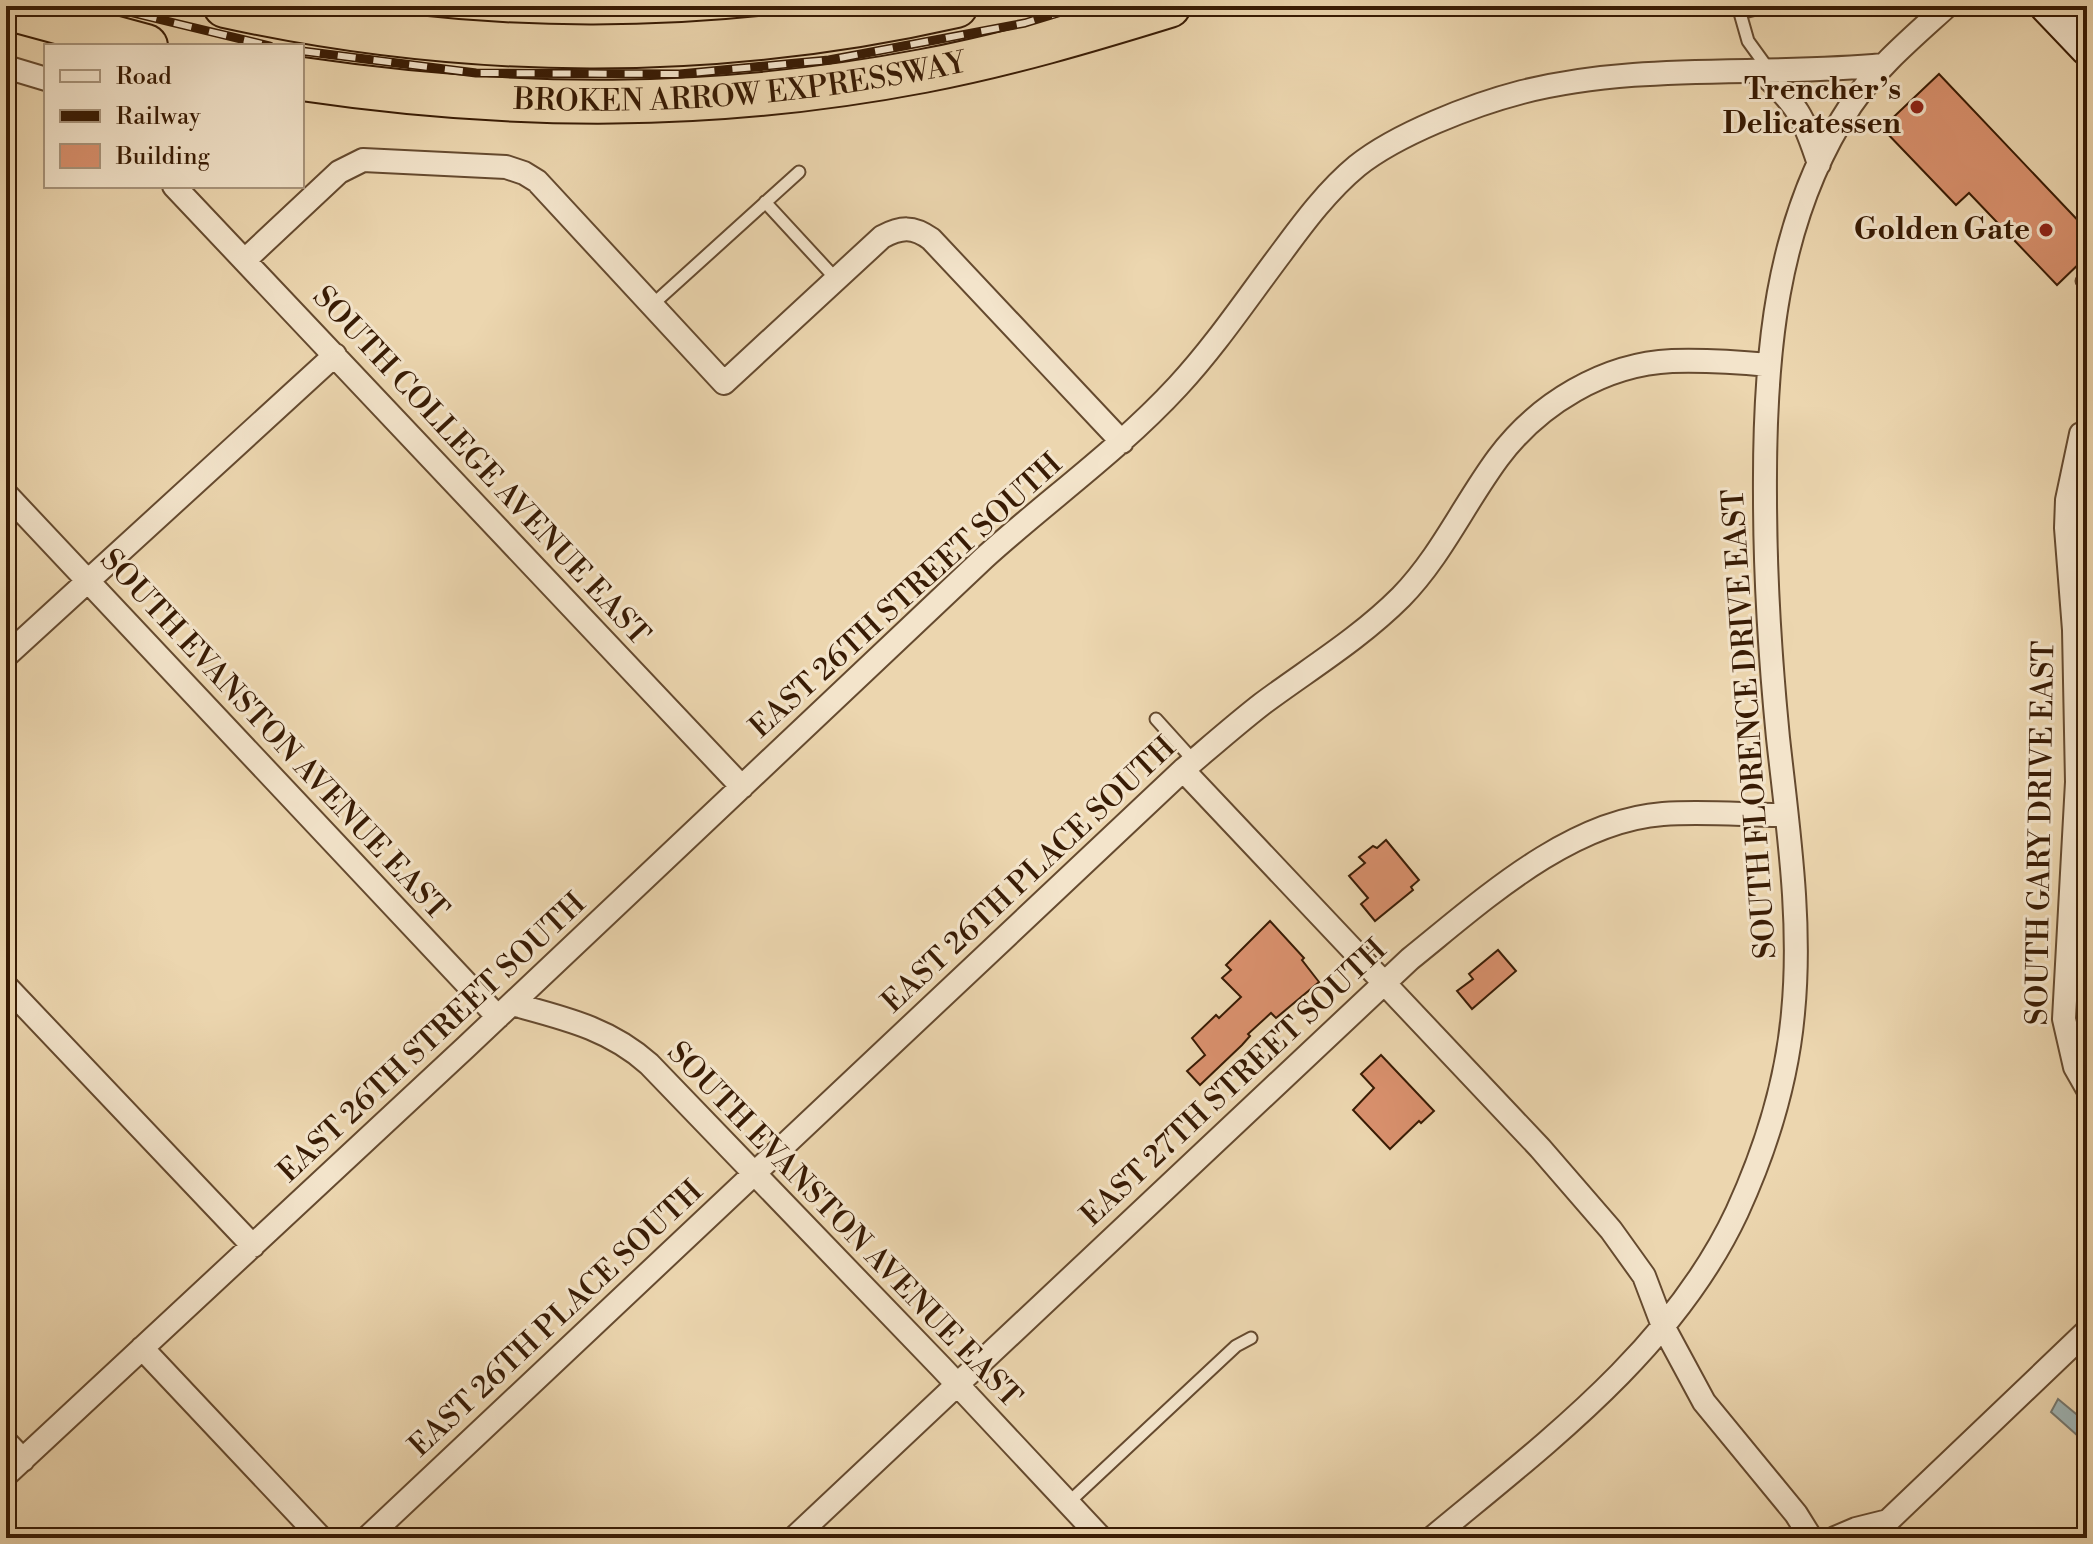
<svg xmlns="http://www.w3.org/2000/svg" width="2093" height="1544" font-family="'Libre Bodoni',serif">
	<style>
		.water { fill: #9fb6b7; stroke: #76786f; stroke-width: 2 }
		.building { fill: #da916e; stroke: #381b04; stroke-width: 2 }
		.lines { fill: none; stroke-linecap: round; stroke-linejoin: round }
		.lane-casing { stroke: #654a2f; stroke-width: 15 }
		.street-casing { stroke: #654a2f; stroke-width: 26 }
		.secondary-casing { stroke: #381b04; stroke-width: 36 }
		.highway-casing { stroke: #381b04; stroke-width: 46 }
		.lane { stroke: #f3e4cb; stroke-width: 11 }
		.street { stroke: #f3e4cb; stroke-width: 22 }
		.secondary { stroke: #f3e4cb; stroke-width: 32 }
		.highway { stroke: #ecd6af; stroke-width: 42 }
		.rail-casing { stroke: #381b04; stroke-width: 9 }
		.rail { stroke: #f3e4cb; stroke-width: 6; stroke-dasharray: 18; stroke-linecap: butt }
		.poi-dot { fill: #8f2418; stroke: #f3e4cb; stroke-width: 3 }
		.labels { text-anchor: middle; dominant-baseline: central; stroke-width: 6; stroke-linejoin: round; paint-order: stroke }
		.street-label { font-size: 30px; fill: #381b04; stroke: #f3e4cb }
		.poi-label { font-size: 30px; font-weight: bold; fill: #381b04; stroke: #f3e4cb; text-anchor: end }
	</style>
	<rect width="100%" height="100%" fill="#ecd6af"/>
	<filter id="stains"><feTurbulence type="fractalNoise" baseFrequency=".0025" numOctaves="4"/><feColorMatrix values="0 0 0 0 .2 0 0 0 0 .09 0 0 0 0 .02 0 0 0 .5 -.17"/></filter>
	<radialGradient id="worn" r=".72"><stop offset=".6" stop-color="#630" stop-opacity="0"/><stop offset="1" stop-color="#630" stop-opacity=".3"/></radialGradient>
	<!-- water -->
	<path class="water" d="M2058,1399L2087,1423V1444L2051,1412Z"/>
	<!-- building -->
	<path class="building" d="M1939,74L2087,230V256L2057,285L1969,193L1956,205L1882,128Z
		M1386,840L1419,880L1411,887L1413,890L1375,921L1361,904L1368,898L1349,876L1365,863L1359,857L1373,846L1377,848Z
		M1270,921L1304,958L1302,960L1319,982L1276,1018L1271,1013L1248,1034L1250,1036L1242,1045L1200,1085L1187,1071L1205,1055L1192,1038L1216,1015L1219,1018L1241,997L1222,978L1231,970L1226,965Z
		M1498,950L1516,971L1472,1009L1457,991L1473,979L1469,974Z
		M1381,1055L1434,1111L1421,1123L1419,1121L1390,1149L1353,1110L1374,1088L1361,1074Z"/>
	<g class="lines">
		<!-- lane casing -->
		<g class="lane-casing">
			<path id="lane" d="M1768,6L1740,13L1748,41L1769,70
				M765,202L837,280
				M2082,281L2087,286
				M652,305L799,172
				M1156,719L1194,761
				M1068,1503L1236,1346L1251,1338"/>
		</g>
		<!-- street casing -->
		<g class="street-casing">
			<path id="street" d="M6,67L46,79
				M1760,70C1798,106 1803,115 1819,164
				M174,186L742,787
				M245,260L339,172L363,160L506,167L524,173L537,181L724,383L882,237C901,227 913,226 931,239L1122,442
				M2081,434L2067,500L2066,528L2074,630L2077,782L2064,1019L2075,1067L2087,1088
				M6,494L498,1017
				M6,656L335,355
				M1183,770L1540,1148L1611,1230L1644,1276L1663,1326L1704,1402L1796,1514L1811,1538
				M6,986L253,1246
				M512,1004C563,1018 609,1028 649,1064L941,1367L1101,1538
				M142,1348L321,1538
				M6,1442L23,1460
				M6,1475L466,1047L984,558C1048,500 1119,450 1178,386C1216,345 1248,297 1282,252C1304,222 1328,190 1357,166C1397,134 1472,105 1522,92C1640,62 1762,77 1883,65
				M367,1538L1183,770C1209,748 1235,725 1262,704C1309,669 1359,639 1401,597C1441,556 1464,504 1498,458C1538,404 1604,364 1672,361C1704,360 1737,362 1769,365
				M794,1538L1410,959C1481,902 1568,821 1663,814C1703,811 1746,815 1786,815
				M1432,1538C1545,1444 1673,1349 1737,1212C1765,1151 1787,1081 1793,1013C1802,921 1788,829 1778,738C1770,657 1765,577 1765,496C1764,361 1774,221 1851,105C1877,67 1913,37 1947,6
				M1835,1538L1856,1529L1888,1521
				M1880,1538L1888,1521L2087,1331"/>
		</g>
		<!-- secondary casing -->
		<g class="secondary-casing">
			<path id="secondary" d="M2046,6L2087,49"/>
		</g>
		<!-- highway casing -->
		<g class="highway-casing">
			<g id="highway">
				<path d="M225,6C466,59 714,61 956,6"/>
				<path d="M6,8L146,46"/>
				<path id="s1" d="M302,79C513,110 713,111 923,71C1007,55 1088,31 1169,6"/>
			</g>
		</g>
		<!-- lane -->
		<use href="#lane" class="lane"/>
		<!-- street -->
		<use href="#street" class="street"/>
		<!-- secondary -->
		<use href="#secondary" class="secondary"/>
		<!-- highway -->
		<use href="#highway" class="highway"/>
		<!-- rail casing -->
		<g class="rail-casing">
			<path id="rail" d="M104,6L270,46
				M302,51L476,73L680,74L829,60L1025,23L1081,6"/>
		</g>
		<!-- rail -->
		<use href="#rail" class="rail"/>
	</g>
	<!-- markers -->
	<g class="poi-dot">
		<circle cx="1917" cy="107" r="8"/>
		<circle cx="2046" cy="230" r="8"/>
	</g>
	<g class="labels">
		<!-- street labels -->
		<g class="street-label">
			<text stroke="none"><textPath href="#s1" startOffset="440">BROKEN ARROW EXPRESSWAY</textPath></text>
			<text transform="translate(481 466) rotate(47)">SOUTH COLLEGE AVENUE EAST</text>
			<text transform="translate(906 596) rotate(-42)">EAST 26TH STREET SOUTH</text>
			<text transform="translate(1750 724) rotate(-94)">SOUTH FLORENCE DRIVE EAST</text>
			<text transform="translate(274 735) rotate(47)">SOUTH EVANSTON AVENUE EAST</text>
			<text transform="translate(2041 833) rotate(-89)">SOUTH GARY DRIVE EAST</text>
			<text transform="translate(1029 875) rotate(-43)">EAST 26TH PLACE SOUTH</text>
			<text transform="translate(432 1038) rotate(-43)">EAST 26TH STREET SOUTH</text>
			<text transform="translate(1234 1083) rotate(-43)">EAST 27TH STREET SOUTH</text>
			<text transform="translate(844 1225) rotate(46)">SOUTH EVANSTON AVENUE EAST</text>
			<text transform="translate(556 1319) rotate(-43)">EAST 26TH PLACE SOUTH</text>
		</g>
		<!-- poi labels -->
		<g class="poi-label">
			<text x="1901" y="90">Trencher’s<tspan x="1901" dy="34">Delicatessen</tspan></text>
			<text x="2030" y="230">Golden Gate</text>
		</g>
	</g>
	<!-- margin -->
	<rect width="2093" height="1544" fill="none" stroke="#ecd6af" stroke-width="32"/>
	<rect x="8" y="8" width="2077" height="1528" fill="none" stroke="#381b04" stroke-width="4"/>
	<rect x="16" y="16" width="2061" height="1512" fill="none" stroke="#381b04" stroke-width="2"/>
	<!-- legend -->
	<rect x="44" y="44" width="260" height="144" fill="#f3e4cb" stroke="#a8947b" stroke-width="2"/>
	<rect x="60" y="70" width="40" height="12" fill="#f3e4cb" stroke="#a8947b" stroke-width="2"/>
	<text x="116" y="84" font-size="24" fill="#381b04">Road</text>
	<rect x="60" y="110" width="40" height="12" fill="#381b04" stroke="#a8947b" stroke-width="2"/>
	<text x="116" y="124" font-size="24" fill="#381b04">Railway</text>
	<rect x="60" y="144" width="40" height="24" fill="#da916e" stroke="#a8947b" stroke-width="2"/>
	<text x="116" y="164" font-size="24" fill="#381b04">Building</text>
	<rect width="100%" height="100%" filter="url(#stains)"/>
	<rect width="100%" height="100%" fill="url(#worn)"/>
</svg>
